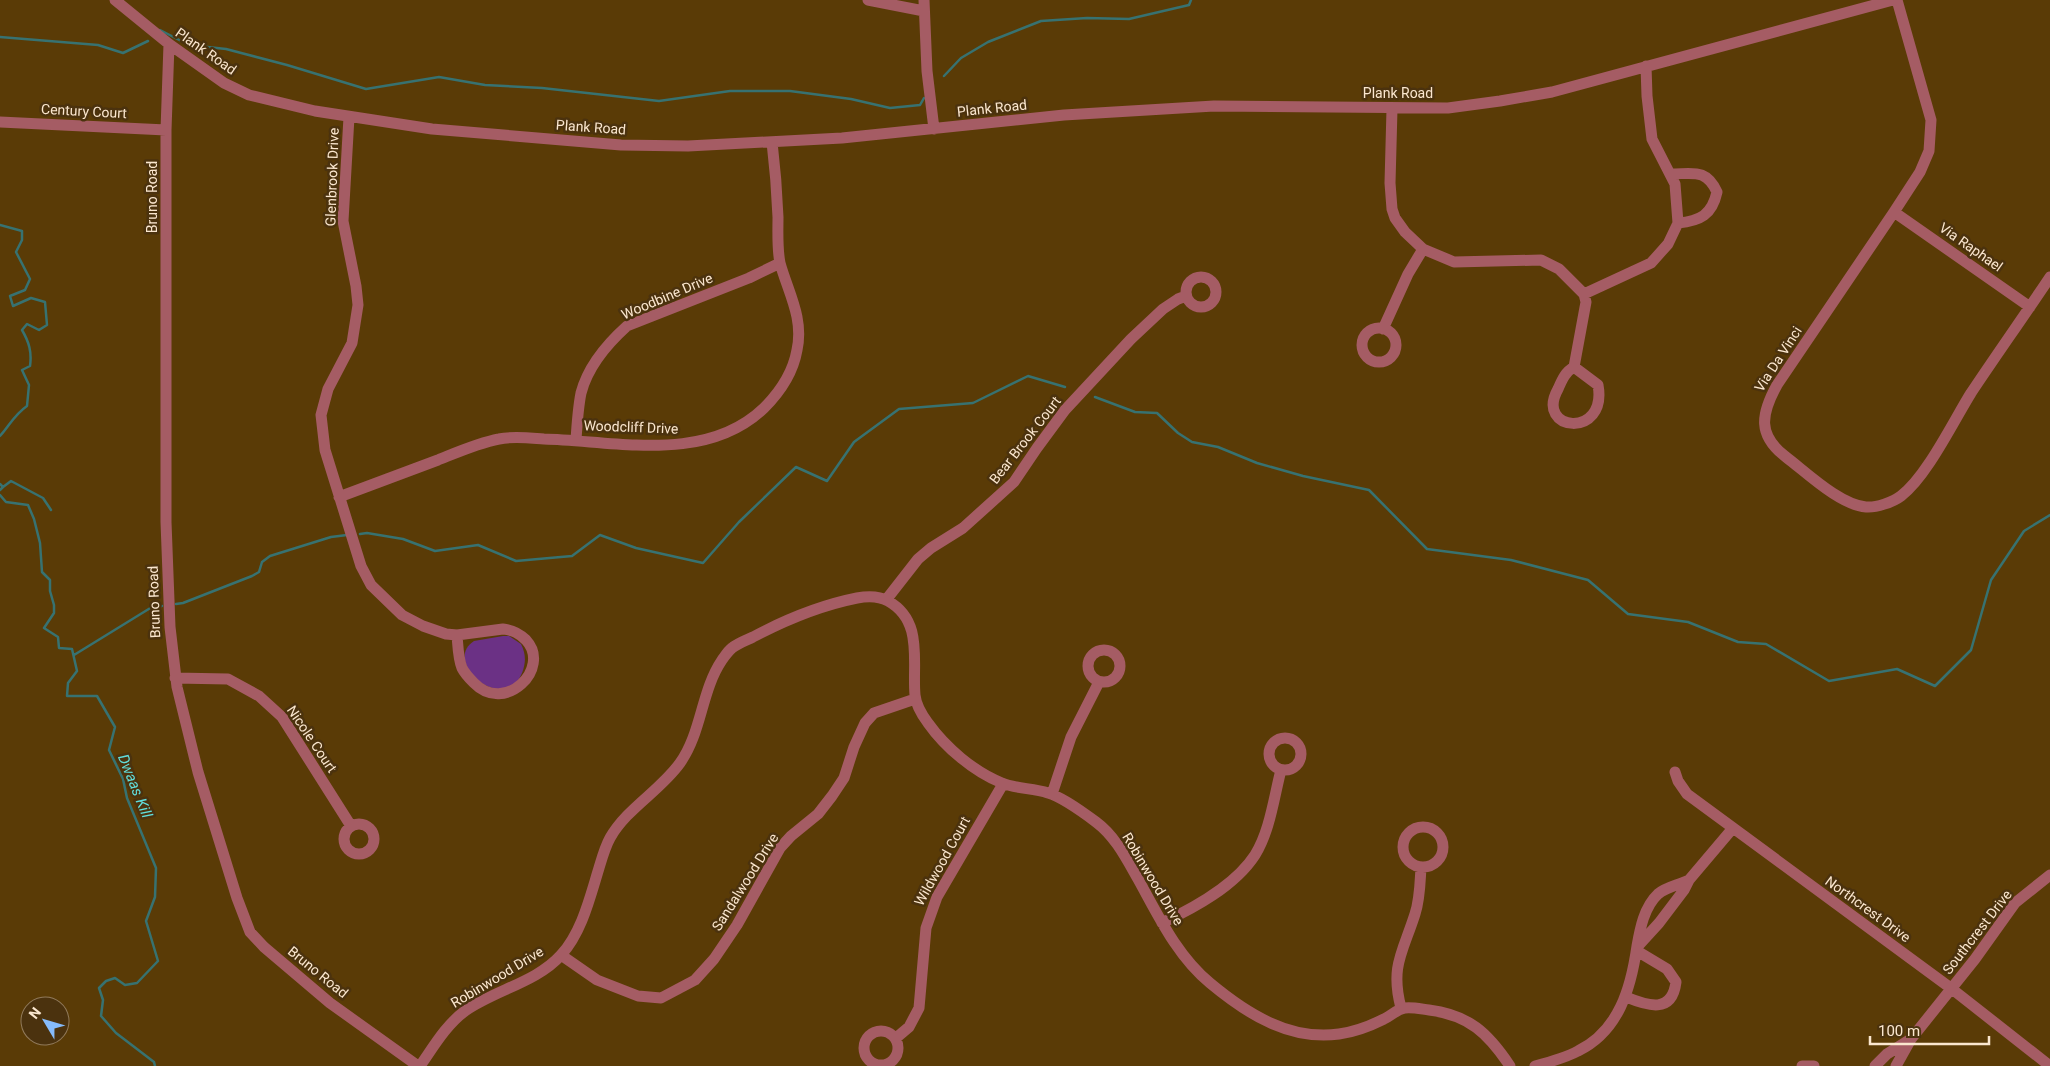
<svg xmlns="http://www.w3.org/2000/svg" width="2050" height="1066" font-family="Roboto,sans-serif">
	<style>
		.green { fill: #6b3185 }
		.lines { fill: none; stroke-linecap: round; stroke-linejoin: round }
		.stream { stroke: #377271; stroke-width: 2.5 }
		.minor { stroke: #a55c64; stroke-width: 11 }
		.labels { text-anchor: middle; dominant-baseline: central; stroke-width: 5; stroke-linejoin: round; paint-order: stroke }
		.street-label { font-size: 14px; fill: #fbe7cf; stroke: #4b320e }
		.water-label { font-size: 15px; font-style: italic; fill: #61dedc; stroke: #4b320e }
	</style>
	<rect width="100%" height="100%" fill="#5a3b06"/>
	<!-- green -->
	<path class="green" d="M503,636H509L521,644C526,654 526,663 522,673C504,716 441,662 474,641Z"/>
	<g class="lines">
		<!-- stream -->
		<path class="stream" d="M160,30L189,45L226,49L287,65L366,89L439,77L485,85L542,88L659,101L730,91H790L851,99L890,108L920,105L924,98
			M0,37L98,45L123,53L148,41
			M944,76L961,58L988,42L1041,21L1087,18L1129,19L1189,5L1191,0
			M0,225L22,231V240L16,252L30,279L25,290L10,296L13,306L31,298L45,302L47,325L39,330L27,324L22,330C29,342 32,352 30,366L22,370L29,385L27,406C14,415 10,425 0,436
			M1095,397L1135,412L1157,413L1178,433L1192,442L1218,447L1257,463L1303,476L1369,490L1427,549L1511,560L1588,580L1628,614L1688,622L1738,642L1766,644L1829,681L1897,669L1935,686L1971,650L1991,580L2024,531L2050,515
			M0,484L3,487L0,490
			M3,487L11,481L43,498L51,510
			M0,495L6,502L28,505L34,519L40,543L42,572L50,580V591L54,605V613L44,628L58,637L59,648L72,649L77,671L68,683L67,696H97L115,727L109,750L123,779L127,798L156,868L155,897L146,921L158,961L137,983L125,985L115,978L106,981L99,988L103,1000L101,1016L116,1033L154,1062L155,1066
			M360,534L367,533L403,539L435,551L478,545L516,561L572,556L600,535L636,548L703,563L739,522L796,467L827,481L854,442L899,409L973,403L1028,376L1065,387
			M176,604L183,603L252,576L259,572L262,562L270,556L331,537L347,535
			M74,655L152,607L162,606"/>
		<!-- minor -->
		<path class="minor" d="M115,0L169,44L224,83L249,95L315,111L432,129L621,145L688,146L842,138L1064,115L1214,106L1448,108L1500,101L1552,92L1893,0
			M868,0L924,11
			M924,0L927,71L934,129
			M1897,0L1931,120L1929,151L1920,172L1894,212L1777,385C1761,414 1757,435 1786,457C1807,473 1840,505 1866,507C1876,508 1893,502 1901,496C1927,476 1953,422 1971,393C1997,354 2024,316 2050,277
			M169,44L166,130V522L170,627L177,687L198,772L237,898L250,932L264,947L330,1003L418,1066
			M1392,109L1390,183L1392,209L1395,218L1405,232L1423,249L1454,262L1541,260L1559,269L1584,294L1586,302L1574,367
			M349,117L343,221L356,286L358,305L352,343L328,389L321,415L325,450L361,566L371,585L402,615L423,626L446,634L457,635
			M0,122L166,130
			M1670,174C1693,174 1706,168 1717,192C1712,215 1700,221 1678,223
			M1894,212L2030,307
			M1186 292a15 15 0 1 1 30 0a15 15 0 1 1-30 0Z
			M1584,294L1651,263L1668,244L1678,223L1675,184L1652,139L1647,96L1646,66
			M1362 345a17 17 0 1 1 34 0a17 17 0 1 1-34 0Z
			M1383,329L1408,274L1423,249
			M1574,367L1598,385C1608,439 1534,432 1558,389C1562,380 1565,372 1574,367Z
			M576,440C577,424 578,408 581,393C588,366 607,344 627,326L749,278L780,263
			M339,497C372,485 405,472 438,460C458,452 478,443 499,439C513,436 529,438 544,439C616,441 706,464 764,408C780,392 793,373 797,350C804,318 788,292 780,263C777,248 778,232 778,217C777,192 775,167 772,142
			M886,600L918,559L931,548L963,528L1014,482L1037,448L1065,410L1131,339L1163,309L1178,299L1186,296
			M503,629C513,630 519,633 526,640C552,668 505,715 474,683C470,679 465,674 462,668C458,658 458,646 457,635Z
			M1088 666a16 16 0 1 1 32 0a16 16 0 1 1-32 0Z
			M175,678L228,679L259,696L282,717L351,826
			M1269 754a16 16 0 1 1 32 0a16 16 0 1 1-32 0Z
			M1675,772L1678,781L1687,794L1952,989L2050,1066
			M1052,794L1071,737L1099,682
			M344 839a15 15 0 1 1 30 0a15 15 0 1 1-30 0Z
			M1403 847a20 20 0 1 1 40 0a20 20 0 1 1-40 0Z
			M1162,923C1194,908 1235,886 1255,855C1270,831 1274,797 1281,770
			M1638,946L1659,923L1684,890L1689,880L1733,828
			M561,955L597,980L638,996L661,998L695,980L714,959L737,925L780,848L791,836L818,814L832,796L844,778L854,747L865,723L874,713L915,699
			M1626,997C1648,1006 1672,1014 1676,982L1667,969L1637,951
			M1401,1008C1390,966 1403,952 1415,914C1420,899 1420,883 1421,867
			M864 1048a17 17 0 1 1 34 0a17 17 0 1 1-34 0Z
			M896,1038L909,1027L919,1008L926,928L937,897L1003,784
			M420,1066C434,1046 446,1025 465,1011C495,990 537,982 561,955C582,932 590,897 599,868C602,858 605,847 610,838C627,808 660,791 680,763C702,732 701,691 722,660C725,656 728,651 732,648C738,643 747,640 753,637C785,620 822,605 857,598C867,596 879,596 888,601C924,621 912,662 915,695C916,705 922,715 928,723C945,747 974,772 1002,783C1016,789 1033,788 1048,793C1062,797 1084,813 1096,822C1115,836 1126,858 1138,879C1158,915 1177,956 1210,983C1246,1013 1289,1041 1339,1034C1354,1032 1370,1026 1384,1019C1391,1016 1397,1009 1405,1008C1412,1007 1421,1009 1429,1010C1469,1015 1488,1033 1510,1066
			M1535,1066C1550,1062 1565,1058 1578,1051C1619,1031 1631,988 1637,946C1640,929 1644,907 1658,894C1666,887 1679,885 1689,880
			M1802,1066H1814
			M1875,1066L1887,1054L1911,1039
			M1896,1066L1911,1039L1975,959L2015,903L2050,875"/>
	</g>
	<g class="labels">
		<!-- street labels -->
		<g class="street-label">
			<text transform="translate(206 51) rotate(35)">Plank Road</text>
			<text x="1398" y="93">Plank Road</text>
			<text transform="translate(992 108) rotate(-6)">Plank Road</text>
			<text transform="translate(84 111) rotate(3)">Century Court</text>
			<text transform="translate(591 127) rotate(4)">Plank Road</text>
			<text transform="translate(332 177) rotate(-88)">Glenbrook Drive</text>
			<text transform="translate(152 197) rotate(-90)">Bruno Road</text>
			<text transform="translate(1971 247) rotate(35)">Via Raphael</text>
			<text transform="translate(667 296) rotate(-23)">Woodbine Drive</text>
			<text transform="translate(1778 359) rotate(-57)">Via Da Vinci</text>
			<text transform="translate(631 427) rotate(2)">Woodcliff Drive</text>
			<text transform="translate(1025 440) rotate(-52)">Bear Brook Court</text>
			<text transform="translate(154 602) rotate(-92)">Bruno Road</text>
			<text transform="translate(312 739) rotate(56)">Nicole Court</text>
			<text transform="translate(942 861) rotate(-61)">Wildwood Court</text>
			<text transform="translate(1153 879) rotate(59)">Robinwood Drive</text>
			<text transform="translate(745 882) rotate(-58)">Sandalwood Drive</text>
			<text transform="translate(1868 909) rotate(36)">Northcrest Drive</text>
			<text transform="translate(1977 932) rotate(-52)">Southcrest Drive</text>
			<text transform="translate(318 972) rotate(39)">Bruno Road</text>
			<text transform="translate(497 977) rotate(-31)">Robinwood Drive</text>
		</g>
		<!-- water labels -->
		<g class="water-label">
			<text transform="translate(135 786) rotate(68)">Dwaas Kill</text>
		</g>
	</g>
	<!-- north arrow -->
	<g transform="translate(45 1021) rotate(308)"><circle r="24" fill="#4b320e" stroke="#917a5b"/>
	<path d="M0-4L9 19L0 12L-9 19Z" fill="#86bbfb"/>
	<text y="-8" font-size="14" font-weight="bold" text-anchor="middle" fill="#fbe7cf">N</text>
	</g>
	<!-- scale -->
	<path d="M1870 1036v8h119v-8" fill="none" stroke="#fbe7cf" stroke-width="2.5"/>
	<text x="1878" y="1036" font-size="15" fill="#fbe7cf" stroke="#4b320e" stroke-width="4" paint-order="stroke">100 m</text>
</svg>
